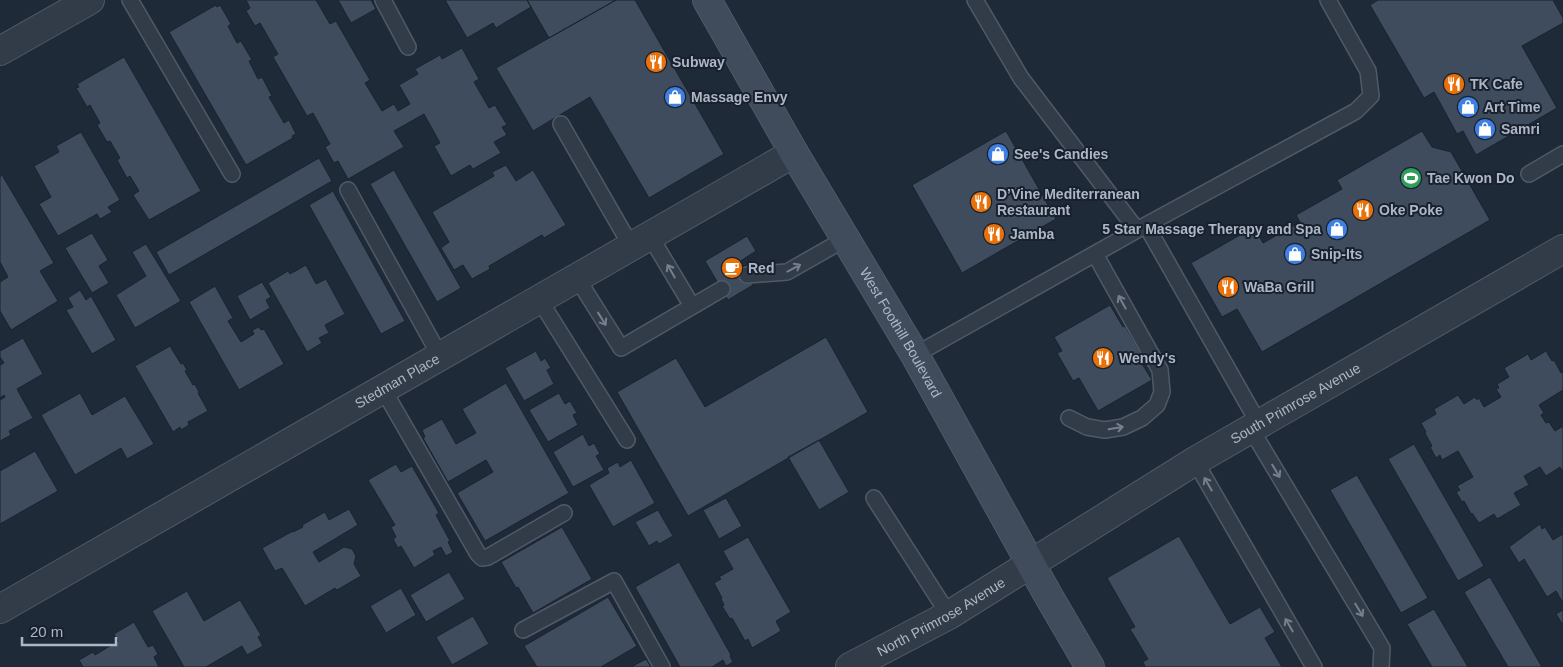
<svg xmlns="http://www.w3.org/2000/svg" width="1563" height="667" font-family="Arial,sans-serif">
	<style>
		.building { fill: #3f4c5e; stroke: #1a232f }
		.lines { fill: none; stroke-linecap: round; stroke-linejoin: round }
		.lane-casing { stroke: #505967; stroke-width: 18 }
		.street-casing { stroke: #505967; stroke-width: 30 }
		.secondary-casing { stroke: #505967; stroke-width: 30 }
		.lane { stroke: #323c49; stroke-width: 15 }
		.street { stroke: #323c49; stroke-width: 28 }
		.secondary { stroke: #404b5c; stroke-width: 28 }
		.oneway { stroke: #757f8e }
		.labels { text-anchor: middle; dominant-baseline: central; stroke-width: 4; stroke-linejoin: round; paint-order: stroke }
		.poi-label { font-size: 14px; font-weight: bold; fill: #acb6c6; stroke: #18212d; text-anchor: start }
		.street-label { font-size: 14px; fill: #acb6c6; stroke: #18212d }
	</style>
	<rect width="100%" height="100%" fill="#1e2a38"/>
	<!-- building -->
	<path class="building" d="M246,0H316L330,24L336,21L370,80L365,83L382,111L394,104L398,111L410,104L399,85L418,74L415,69L440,55L442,59L462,48L479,79L474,82L489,108L495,105L507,125L502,127L507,135L494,142L501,153L473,169L470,165L451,176L434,146L440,143L424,114L394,131L404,147L348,179L338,161L334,163L325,147L330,144L313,113L307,116L273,57L278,54L260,23L255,26L246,11L250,8Z
		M338,0H371L376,9L351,23Z
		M445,0H527L531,7L496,28L493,23L467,38Z
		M527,0H616L549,38Z
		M616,0H635L724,154L649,198L590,97L533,131L496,68Z
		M1378,0H1553L1563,18V23L1522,46L1557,108L1476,155L1463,131L1457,134L1434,92L1424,98L1370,5Z
		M216,5L217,7L220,5L231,24L228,26L237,43L241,41L252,60L249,61L258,79L262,77L272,96L269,97L284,123L289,120L296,134L292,136L293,138L246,165L169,32Z
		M124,57L201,191L149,220L133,195L139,191L130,176L127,178L117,160L120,158L110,141L107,142L97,125L100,123L90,105L87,107L76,88L79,87L77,84Z
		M1006,131L1056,219L962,273L912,185Z
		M1422,131L1432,147L1451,152L1490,220L1262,352L1237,309L1222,317L1191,263L1254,227L1263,243L1300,222L1296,215L1342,189L1337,180Z
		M81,132L120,200L108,207L112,212L100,219L97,214L58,236L39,204L51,197L34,166L59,152L56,146Z
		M319,158L332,181L169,275L156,252Z
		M506,165L516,181L533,170L566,225L544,238L542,235L489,266L490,269L472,279L463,265L454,270L441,248L449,242L432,212L494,176L492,172Z
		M394,170L461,288L437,302L370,184Z
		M2,175L54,263L40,271L58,301L11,330L0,311V282L8,277L0,262V177Z
		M333,191L405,321L381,334L309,205Z
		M92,233L108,260L99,266L109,283L92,293L65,248Z
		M747,236L756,251L739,262L753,285L728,300L705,261Z
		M146,244L181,301L135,328L116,295L146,276L132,252Z
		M306,265L316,284L326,279L345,314L325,325L329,333L319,338L322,343L307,352L268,283L288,271L290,274Z
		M262,282L271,297L266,300L270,308L250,320L237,296Z
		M215,286L233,318L228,321L241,342L254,334L252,330L259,327L261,330L264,329L284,364L239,390L189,302Z
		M80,290L86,300L91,296L116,340L92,354L66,310L73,307L68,298Z
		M1110,305L1123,327L1125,326L1143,357L1139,359L1152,380L1098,411L1079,378L1073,381L1057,353L1062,351L1054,337Z
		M826,337L868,412L688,516L617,392L676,358L705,407Z
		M23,338L43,374L17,389L33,418L9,431L11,435L0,441V400L5,397L4,395L0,398V365L4,363L0,357V351Z
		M170,346L181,364L183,363L187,370L185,371L193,385L195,384L199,392L198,393L208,411L188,422L189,425L181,430L180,427L173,432L135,366Z
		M536,351L541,361L545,358L551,368L547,370L554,384L524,401L505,368Z
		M1546,351L1552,361L1554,360L1561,373L1563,372V390L1539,405L1544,413L1541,415L1546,423L1549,422L1555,431L1563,426V472L1560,467L1546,476L1540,467L1524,476L1529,485L1514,493L1521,505L1497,519L1494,514L1479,523L1472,513L1471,514L1464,501L1462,502L1456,492L1460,490L1457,486L1473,477L1458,451L1442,460L1440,455L1436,458L1430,447L1432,446L1425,433L1426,432L1421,423L1436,414L1434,409L1458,395L1464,404L1475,397L1477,400L1479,398L1484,407L1501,397L1496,389L1499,388L1497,384L1509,377L1504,368L1528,354L1531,360Z
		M506,383L569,493L485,541L457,493L493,472L486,460L448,482L423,438L425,437L422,430L442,419L456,444L476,433L462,409Z
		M80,393L92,415L125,396L154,444L127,459L121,448L75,475L41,415Z
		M559,393L565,404L570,401L577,413L573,415L578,425L548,442L529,410Z
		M583,434L589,446L594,443L600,454L596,456L604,470L573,487L553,452Z
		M819,440L849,492L819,510L788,457Z
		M1414,444L1484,566L1458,581L1388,459Z
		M35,451L58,491L0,524V471Z
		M631,460L655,503L613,527L589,485L609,473L607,468L618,462L620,467Z
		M396,464L401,472L412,466L439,513L436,515L450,541L448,542L453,552L446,556L441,547L433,551L435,555L414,568L401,546L398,548L393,539L396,537L391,527L395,525L368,480Z
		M1357,475L1428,598L1401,613L1330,490Z
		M726,498L742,526L719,539L703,510Z
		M349,509L358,525L313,552L319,562L344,547L352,549L356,556L354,564L361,576L337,590L335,588L305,606L282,568L275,571L262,548L293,531V532L303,527L302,525L325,512L329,520Z
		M658,510L673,536L659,544L657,541L649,546L635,522Z
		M1540,524L1542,529L1545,527L1553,540L1563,534V603L1556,591L1547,597L1524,559L1519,563L1509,547Z
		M562,527L592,579L533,613L518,587L516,588L501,562Z
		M1179,536L1230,624L1260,607L1275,632L1265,638L1282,667H1145L1143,662L1148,659L1130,629L1135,627L1107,578Z
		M748,537L791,612L776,621L781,631L752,648L748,639L745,641L732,618L730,619L722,606L724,605L721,599L722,598L714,583L721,579L719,577L733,569L723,551Z
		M679,562L731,655L730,656L733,662L726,666L723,660L712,667H680L635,587Z
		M449,572L465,599L426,622L410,595Z
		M1490,577L1542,667H1508L1464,592Z
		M401,588L416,615L386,633L370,606Z
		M187,591L204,621L240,600L261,635L258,637L263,646L247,655L242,646L206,667H184L152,611Z
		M608,597L637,646L601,667H537L524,646Z
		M1434,609L1468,667H1432L1407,624Z
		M1563,610V625L1556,614Z
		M473,616L489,644L452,665L436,637Z
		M134,622L148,647L153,645L158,654L154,657L159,667H83L79,660L93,652L95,655L118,641L114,634Z
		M646,659L651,667H631Z"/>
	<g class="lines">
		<!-- lane casing -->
		<g class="lane-casing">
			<path id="lane" d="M130,0L232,174
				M383,0L408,47
				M975,0L1021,78L1137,230
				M561,124L631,246
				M1529,174L1563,154
				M348,190L440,356
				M1146,225L1259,424
				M650,236L692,306
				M747,275L787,272L845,239
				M577,278L621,348L722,289
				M539,299L627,440
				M915,355L1146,225L1356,111L1371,96L1368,71L1328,0
				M383,389L478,554L482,558L488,557L564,513
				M1069,418L1087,427L1105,430L1123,427L1142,418L1157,405L1162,392L1160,370L1095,254
				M1251,429L1382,648L1381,667
				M1195,461L1314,667
				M874,498L949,615
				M523,630L614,581L662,667"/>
		</g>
		<!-- street casing -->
		<g class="street-casing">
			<g id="street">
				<path d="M0,51L90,0"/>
				<path id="s1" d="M0,609L794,153"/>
				<path id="s2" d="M850,667L949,615L1195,461L1563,249"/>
			</g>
		</g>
		<!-- secondary casing -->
		<g class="secondary-casing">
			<g id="secondary">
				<path id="s3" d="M707,0L794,153L915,355L1048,595L1090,667"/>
			</g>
		</g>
		<!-- lane -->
		<use href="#lane" class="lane"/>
		<!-- street -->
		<use href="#street" class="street"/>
		<!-- secondary -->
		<use href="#secondary" class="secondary"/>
	</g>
	<!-- one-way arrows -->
	<defs><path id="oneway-shaft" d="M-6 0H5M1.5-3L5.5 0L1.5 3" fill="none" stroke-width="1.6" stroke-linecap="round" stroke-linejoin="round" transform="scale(1.25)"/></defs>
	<g class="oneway">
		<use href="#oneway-shaft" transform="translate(794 268) rotate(-28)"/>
		<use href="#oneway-shaft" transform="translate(671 271) rotate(-120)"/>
		<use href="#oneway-shaft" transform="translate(1122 302) rotate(-119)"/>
		<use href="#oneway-shaft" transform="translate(602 319) rotate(58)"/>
		<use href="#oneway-shaft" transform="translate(1116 428) rotate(-10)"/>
		<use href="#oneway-shaft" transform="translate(1276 471) rotate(59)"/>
		<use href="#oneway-shaft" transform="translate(1208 484) rotate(-120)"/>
		<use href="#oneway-shaft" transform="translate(1359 610) rotate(59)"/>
		<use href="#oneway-shaft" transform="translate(1289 625) rotate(-120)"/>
	</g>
	<!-- icons -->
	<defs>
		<g id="restaurant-disc" transform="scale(1.125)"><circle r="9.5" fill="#e8710a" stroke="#18212d"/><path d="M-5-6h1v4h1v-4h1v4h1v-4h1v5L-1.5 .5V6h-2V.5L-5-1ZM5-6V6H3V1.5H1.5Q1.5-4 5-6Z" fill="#fff"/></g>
		<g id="shop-disc" transform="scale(1.125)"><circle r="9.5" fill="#3f7fe0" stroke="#18212d"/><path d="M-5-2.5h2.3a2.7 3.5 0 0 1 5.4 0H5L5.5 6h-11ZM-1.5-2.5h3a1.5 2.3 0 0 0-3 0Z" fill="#fff"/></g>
		<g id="stadium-disc" transform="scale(1.125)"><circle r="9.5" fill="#2e9e5b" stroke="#18212d"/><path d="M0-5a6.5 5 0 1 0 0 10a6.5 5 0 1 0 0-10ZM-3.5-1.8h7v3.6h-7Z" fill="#fff"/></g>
		<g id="cafe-disc" transform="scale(1.125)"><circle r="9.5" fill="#e8710a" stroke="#18212d"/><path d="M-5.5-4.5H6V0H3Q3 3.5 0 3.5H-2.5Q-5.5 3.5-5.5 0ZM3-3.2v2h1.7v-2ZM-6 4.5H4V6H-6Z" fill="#fff"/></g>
	</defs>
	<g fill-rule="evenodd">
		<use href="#restaurant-disc" x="656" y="62"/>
		<use href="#restaurant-disc" x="1454" y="84"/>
		<use href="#shop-disc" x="675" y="97"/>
		<use href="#shop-disc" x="1468" y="107"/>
		<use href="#shop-disc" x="1485" y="129"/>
		<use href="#shop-disc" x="998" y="154"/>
		<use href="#stadium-disc" x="1411" y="178"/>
		<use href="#restaurant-disc" x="981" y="202"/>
		<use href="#restaurant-disc" x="1363" y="210"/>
		<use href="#shop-disc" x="1337" y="229"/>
		<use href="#restaurant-disc" x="994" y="234"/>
		<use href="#shop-disc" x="1295" y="254"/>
		<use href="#cafe-disc" x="732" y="268"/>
		<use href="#restaurant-disc" x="1228" y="287"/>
		<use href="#restaurant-disc" x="1103" y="358"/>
	</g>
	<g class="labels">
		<!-- poi labels -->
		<g class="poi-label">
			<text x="672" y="62">Subway</text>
			<text x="1470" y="84">TK Cafe</text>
			<text x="691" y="97">Massage Envy</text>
			<text x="1484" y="107">Art Time</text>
			<text x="1501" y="129">Samri</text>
			<text x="1014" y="154">See's Candies</text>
			<text x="1427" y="178">Tae Kwon Do</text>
			<text x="997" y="194">D’Vine Mediterranean<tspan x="997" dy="16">Restaurant</tspan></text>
			<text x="1379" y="210">Oke Poke</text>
			<text x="1321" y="229" text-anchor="end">5 Star Massage Therapy and Spa</text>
			<text x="1010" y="234">Jamba</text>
			<text x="1311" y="254">Snip-Its</text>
			<text x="748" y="268">Red</text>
			<text x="1244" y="287">WaBa Grill</text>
			<text x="1119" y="358">Wendy's</text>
		</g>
		<!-- street labels -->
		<g class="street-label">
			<text stroke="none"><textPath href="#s3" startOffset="385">West Foothill Boulevard</textPath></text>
			<text stroke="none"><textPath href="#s1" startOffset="458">Stedman Place</textPath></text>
			<text stroke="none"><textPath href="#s2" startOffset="518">South Primrose Avenue</textPath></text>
			<text stroke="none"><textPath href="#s2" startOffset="104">North Primrose Avenue</textPath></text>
		</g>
	</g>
	<!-- scale -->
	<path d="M22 637v8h94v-8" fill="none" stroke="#acb6c6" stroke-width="2.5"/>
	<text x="30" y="637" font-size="15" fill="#acb6c6" stroke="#18212d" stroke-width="4" paint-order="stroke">20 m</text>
</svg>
